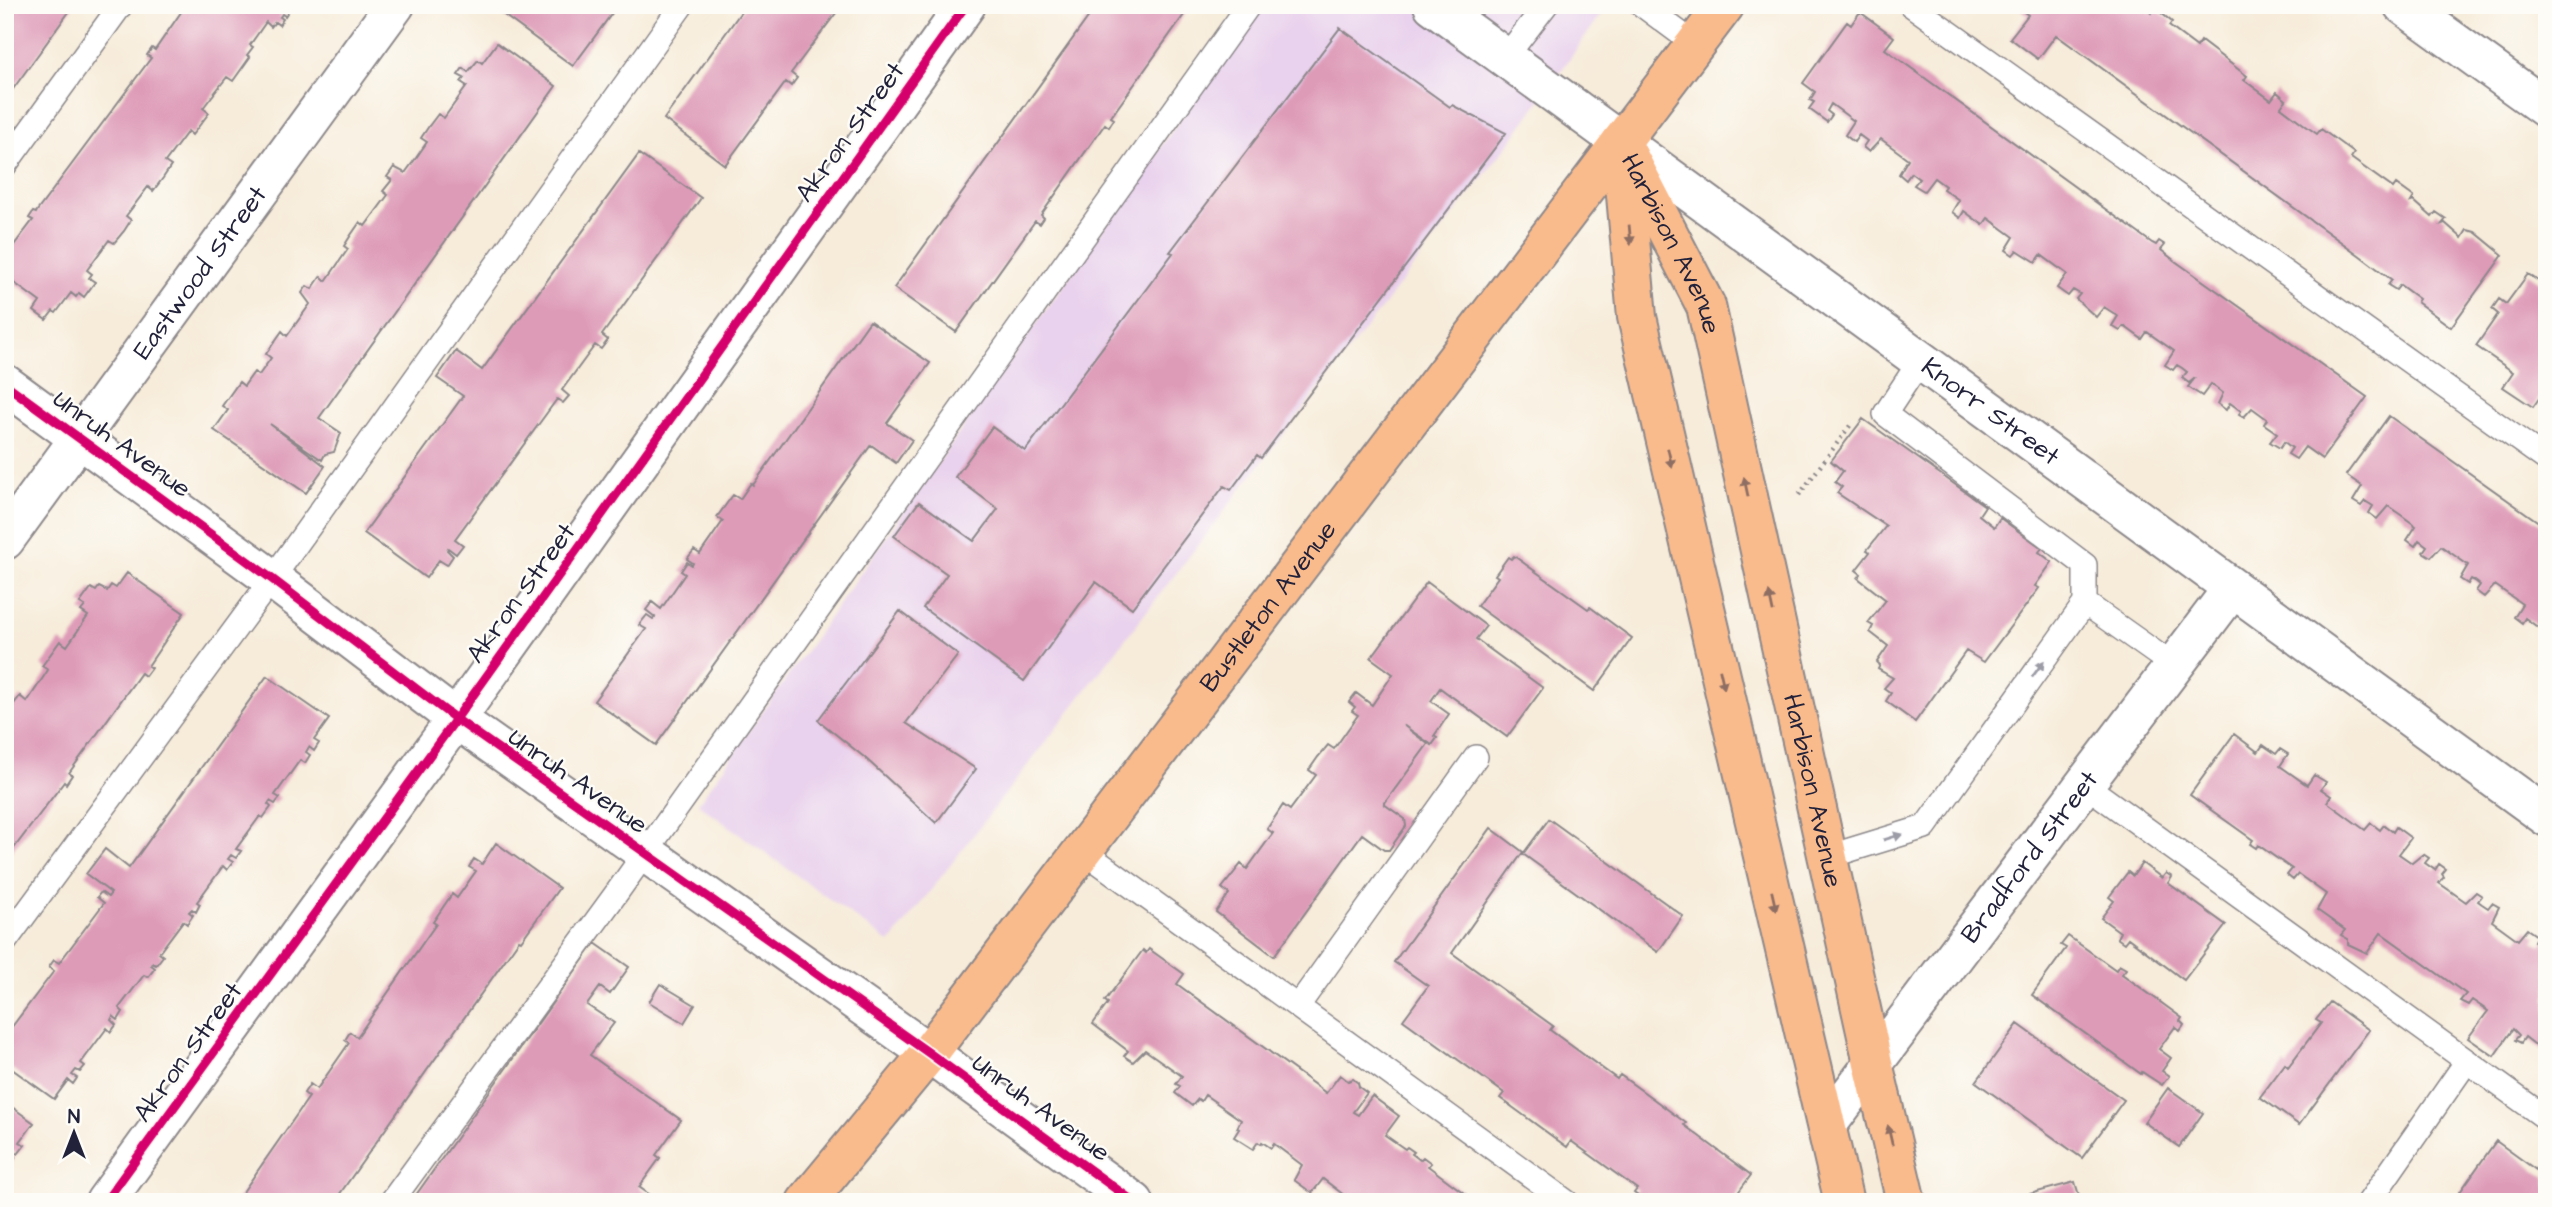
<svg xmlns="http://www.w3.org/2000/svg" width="2552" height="1207" font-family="'Architects Daughter',sans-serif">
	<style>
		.built { fill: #e9d2ed }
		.building { fill: #de9bb8 }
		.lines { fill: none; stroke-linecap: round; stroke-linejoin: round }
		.lane-casing { stroke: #8c878a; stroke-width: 26 }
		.street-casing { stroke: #8c878a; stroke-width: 42 }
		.primary-casing { stroke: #8c878a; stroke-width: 42 }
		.path { stroke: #8c878a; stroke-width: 4.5; stroke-dasharray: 2 5; stroke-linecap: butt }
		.lane { stroke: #fff; stroke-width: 23 }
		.street { stroke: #fff; stroke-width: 38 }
		.primary { stroke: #fabb8c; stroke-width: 38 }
		.cycleway-casing { stroke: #fdfcf7; stroke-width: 13 }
		.cycleway { stroke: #d6006c; stroke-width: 9 }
		.oneway { fill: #8e6e64 }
		.oneway2 { fill: #9c9ca7 }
		.labels { text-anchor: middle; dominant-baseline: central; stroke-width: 5; stroke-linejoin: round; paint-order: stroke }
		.street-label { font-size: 26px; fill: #22223b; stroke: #fdfcf7 }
	</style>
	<rect width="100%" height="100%" fill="#fdfcf7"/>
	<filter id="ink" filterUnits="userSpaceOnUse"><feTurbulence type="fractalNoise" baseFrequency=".0143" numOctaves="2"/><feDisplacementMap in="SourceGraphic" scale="14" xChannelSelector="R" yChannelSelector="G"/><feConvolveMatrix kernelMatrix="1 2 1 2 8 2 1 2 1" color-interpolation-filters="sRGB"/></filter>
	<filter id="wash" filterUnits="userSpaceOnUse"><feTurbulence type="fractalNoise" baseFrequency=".00686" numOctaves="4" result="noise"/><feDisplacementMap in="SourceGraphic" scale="28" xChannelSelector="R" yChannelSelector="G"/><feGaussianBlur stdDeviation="1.57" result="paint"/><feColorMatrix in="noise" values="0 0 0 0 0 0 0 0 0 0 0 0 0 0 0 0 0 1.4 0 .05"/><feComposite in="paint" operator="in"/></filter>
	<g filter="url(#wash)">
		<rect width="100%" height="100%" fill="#f7ecda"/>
		<!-- built -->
		<path class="built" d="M1261,5H1342L1349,10L1353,5H1608L1513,138L890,943L698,804Z"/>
		<g id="blocks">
			<!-- building -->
			<path class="building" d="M5,5H74L5,100Z
				M186,5H287L286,7L289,10L285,16L282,14L280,17L283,19L279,25L275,22L271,27L266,22L250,45L253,47L247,55L250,57L233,81L227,77L216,91L203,108L209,113L192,135L188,131L165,162L171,166L163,178L153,191L148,187L126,216L131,220L124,231L114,243L109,240L87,270L92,274L89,278L95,282L84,297L79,293L76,297L71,293L56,313L53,311L46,320L34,311L40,302L5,276V257L33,220L29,218L33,212L36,213L37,211L151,58L147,55L152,48L155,50Z
				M495,5H618L573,66L493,7Z
				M746,5H842L791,73L797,78L791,86L786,82L725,165L664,119Z
				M1097,5H1191L1111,117L1114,119L1109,127L1105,124L1041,215L1044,218L1040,224L1035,221L956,332L894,288Z
				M2015,5H2143L2151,13L2155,8L2172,22L2169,26L2197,47L2201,41L2247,76L2244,80L2271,100L2277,92L2286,100L2281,107L2310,129L2317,134L2321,129L2354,153L2351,158L2393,188L2396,184L2414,197L2411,202L2414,201L2432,217L2436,212L2446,219L2442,224L2445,223L2462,238L2467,230L2475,232L2503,255L2451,327L2417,302L2419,299L2400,285L2396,290L2388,285L2392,280L2359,255L2056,35L2038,59L2010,38L2028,15Z
				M1860,12L1894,37L1885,49L2152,243L2156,245L2159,241L2165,245L2161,250L2175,261L2367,397L2322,459L2305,447L2296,459L2288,454L2292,448L2287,444L2284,442L2280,448L2270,442L2277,433L2264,424L2267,419L2252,408L2244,417L2239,414L2241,411L2230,403L2226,410L2218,404L2223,393L2211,384L2202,396L2188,387L2195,378L2189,383L2182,378L2187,372L2182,368L2177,365L2173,370L2165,365L2174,351L2147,332L2142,339L2124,326L2120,331L2112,326L2118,316L2104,307L2096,317L2076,299L2080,294L2073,290L2068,296L2057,288L2067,274L2041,255L2036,262L2017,250L2013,255L2006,250L2014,237L1988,218L1983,225L1964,211L1960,218L1952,212L1959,200L1943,189L1945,186L1934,178L1924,191L1914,185L1919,179L1911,173L1906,180L1899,174L1908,159L1881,139L1869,152L1863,147L1867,141L1859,135L1854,142L1845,135L1854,121L1831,104L1827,111L1832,115L1827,122L1809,109L1814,102L1810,100L1815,92L1803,83L1847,22L1851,25Z
				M1340,28L1450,107L1452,105L1506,133L1261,458L1257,455L1231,490L1224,486L1132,608L1096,582L1024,681L923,608L947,574L894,536L919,502L974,541L998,509L955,477L992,427L1025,451L1173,253L1170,252Z
				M497,43L556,86L319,418L341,433L334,452L325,454L322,460L270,424L325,466L306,493L214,430L228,410L222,406L239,382L244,386L254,372L259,375L271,358L266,354L282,331L287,336L310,304L302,293L307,286L312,289L321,276L326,281L348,249L344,246L351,235L360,222L365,226L388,195L383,191L392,180L387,177L394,167L405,173L416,158L427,142L421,138L429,126L438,114L444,118L467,86L461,82L464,78L458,75L463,68L468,72L478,60L482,63Z
				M639,154L701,198L602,335L608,340L601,349L595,345L562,390L569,396L563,403L557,399L455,539L463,545L456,554L448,548L447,550L453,556L447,565L439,560L426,578L364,533L463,396L437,378L456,351L482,370Z
				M2528,274L2547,287V391L2545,390L2533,407L2503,387L2513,372L2476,346L2498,314L2492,309L2499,299L2506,304Z
				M870,321L930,363L887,423L912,440L896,463L871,445L656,745L594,701L646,629L639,625L647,615L653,619L655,617L646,610L652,602L661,609L685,574L681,571L687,562L692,565L693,563L687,559L694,550L700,554L723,521L717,517L733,495L740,499L751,483L753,485Z
				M2389,416L2547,528V625L2543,631L2525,618L2522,623L2514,617L2522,604L2495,585L2484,597L2476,591L2480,585L2475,581L2471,579L2468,584L2460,579L2468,565L2441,546L2431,557L2423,552L2427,546L2419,540L2415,546L2407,540L2416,526L2401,515L2388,506L2377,519L2369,513L2373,506L2365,501L2361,506L2353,501L2362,486L2346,475Z
				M1863,419L1985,506L1979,515L1994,527L2000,518L2042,548L2039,552L2052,562L2035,586L2039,588L1984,662L1966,651L1915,722L1886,701L1891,693L1884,688L1893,678L1878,669L1880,665L1877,662L1888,646L1870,632L1873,626L1868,623L1886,600L1858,578L1861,574L1856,570L1870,552L1867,550L1886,526L1837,493L1842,487L1835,482L1843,471L1831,461Z
				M1514,556L1588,609L1590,607L1632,638L1594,691L1477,606L1498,577L1495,575L1508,557L1511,559Z
				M127,573L184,613L148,666L151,668L145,676L141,673L69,773L72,775L66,784L64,782L5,860V731L9,725L5,722V705L10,709L20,696L27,702L48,670L42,666L60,641L67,646L88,616L81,611L85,606L80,603L91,588L96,591L99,587L107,591L111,585L116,588Z
				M1427,582L1486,626L1476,639L1543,688L1507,737L1440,688L1431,701L1449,714L1434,736L1437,738L1432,745L1403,725L1428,744L1384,804L1405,819L1406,826L1389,850H1384L1362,834L1274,956L1216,912L1229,894L1222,888L1241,864L1247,869L1273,833L1267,829L1283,805L1290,810L1316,775L1309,770L1318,757L1328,745L1334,749L1358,715L1352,711L1355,707L1349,702L1356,693L1372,705L1393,674L1371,658Z
				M900,611L958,655L906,723L976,769L936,823L864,757L818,720Z
				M267,676L329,719L314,740L319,743L314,751L309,747L306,752L310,755L305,763L300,760L275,795L280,798L275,804L270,801L268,804L271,807L263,818L260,816L236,849L241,851L236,858L231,855L228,859L233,862L227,870L223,866L197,902L200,904L196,912L192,909L189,912L193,915L187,924L183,921L159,953L163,956L156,965L152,963L151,965L155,968L148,977L144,975L119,1008L123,1012L118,1020L113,1016L111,1020L116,1025L111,1032L107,1028L81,1063L85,1066L80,1072L76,1070L72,1075L77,1078L73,1084L68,1080L54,1099L5,1064V1036L54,971L49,967L54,960L59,963L104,903L97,897L101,892L108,897L111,893L86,874L105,849L129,868Z
				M2234,734L2258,752L2263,745L2276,754L2280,749L2288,754L2280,766L2307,785L2314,775L2326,782L2321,789L2331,796L2327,802L2365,830L2371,823L2380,830L2384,825L2393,832L2396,827L2411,838L2399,854L2412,863L2423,854L2429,858L2425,863L2435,870L2439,864L2446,869L2442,874L2444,877L2439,883L2466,902L2476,892L2482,896L2478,901L2482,904L2488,908L2492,903L2499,907L2492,921L2518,940L2527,929L2537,936L2534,941L2541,946L2545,941L2547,942V1054L2525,1037L2521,1043L2515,1040L2519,1035L2513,1029L2494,1056L2468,1038L2488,1011L2472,1000L2468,1005L2460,1001L2466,994L2381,933L2367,953L2348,944V939L2341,935L2345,930L2317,910L2326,894L2298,874L2293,880L2287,875L2292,869L2258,845L2256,848L2250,844L2253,840L2190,795Z
				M1549,819L1683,916L1658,952L1523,854Z
				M1491,828L1523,852L1452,953L1553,1026L1550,1030L1617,1079L1620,1075L1652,1098L1686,1123L1684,1125L1751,1175L1731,1202H1646L1634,1193L1637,1189L1571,1141L1567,1147L1500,1098L1504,1093L1403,1020L1428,986L1394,962Z
				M496,843L559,888L521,941L519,940L334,1202H236L309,1097L304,1093L310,1084L317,1089L349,1043L345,1040L350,1032L357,1037L436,924L433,922L452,894L457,898L476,871L469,867L474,859L482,864Z
				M2142,863L2162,878L2166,873L2172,877L2168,883L2226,925L2184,980L2128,938L2124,943L2117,938L2120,932L2101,918L2114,901L2109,897L2128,872L2133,876Z
				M2068,936L2116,970L2119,965L2126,969L2122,974L2182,1018L2180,1021L2184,1025L2180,1031L2175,1027L2159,1049L2171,1058L2162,1071L2169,1076L2162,1085L2142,1072L2141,1074L2032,995L2066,948L2061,945Z
				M595,943L629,967L610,994L600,987L587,1005L614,1023L590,1055L681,1120L656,1155L660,1158L639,1187L660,1202H411Z
				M1149,949L1184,974L1177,984L1326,1093L1340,1075L1348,1081L1353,1079L1358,1083L1359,1087L1367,1093L1353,1112L1358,1115L1372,1096L1399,1116L1385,1135L1405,1149L1407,1147L1414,1152L1412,1154L1420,1160L1423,1157L1431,1163L1428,1166L1476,1202H1353L1323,1179L1312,1193L1294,1180L1302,1165L1274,1144L1271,1148L1262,1142L1261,1144L1258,1142L1253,1149L1234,1137L1239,1129L1237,1128L1241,1120L1205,1095L1201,1101L1198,1099L1192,1106L1175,1093L1180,1086L1176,1084L1182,1076L1145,1050L1133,1062L1124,1056L1128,1051L1093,1024L1108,1003L1105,1001L1143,950L1146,953Z
				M660,984L695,1005L684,1023L649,1002Z
				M2330,1002L2369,1030L2299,1125L2260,1097L2285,1064L2288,1067L2321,1023L2316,1020Z
				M2018,1024L2124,1100L2082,1158L1976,1082Z
				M2168,1088L2203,1113L2179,1147L2144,1122Z
				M5,1102L34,1123L20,1142L25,1145L18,1154L13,1151L10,1154L15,1157L9,1166L5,1162Z
				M2496,1141L2547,1178V1202H2453Z
				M2075,1182L2081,1202H2003V1201Z"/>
		</g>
	</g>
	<g filter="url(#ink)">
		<use href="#blocks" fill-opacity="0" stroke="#8c878a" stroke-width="2"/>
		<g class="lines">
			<!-- lane casing -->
			<g class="lane-casing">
				<path id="lane" d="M1642,5L1696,45
					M1911,5L2547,460
					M1505,58L1546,5
					M5,165L121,5
					M1920,361L1885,414L2085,565V603
					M2084,784L2547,1119
					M1083,851L1567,1202
					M1827,857L1925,827L2085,603L2174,666
					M5,942L272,579L682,5
					M1298,1006L1476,757
					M391,1202L618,891L1249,5
					M2369,1202L2467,1061"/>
			</g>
			<!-- street casing -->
			<g class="street-casing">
				<g id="street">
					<path id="s1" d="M1433,5L2547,817"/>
					<path d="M2403,5L2547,109"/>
					<path d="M5,384L272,579L456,719L929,1053L1134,1202"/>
					<path id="s2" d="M5,540L395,5"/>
					<path id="s3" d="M1827,1125L2232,589"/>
					<path d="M105,1202L456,719L966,5"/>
				</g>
			</g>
			<!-- primary casing -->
			<g class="primary-casing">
				<g id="primary">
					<path id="s4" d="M1621,142L1706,306L1873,1063L1906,1202"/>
					<path d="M1623,162L1637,317L1844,1202"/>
					<path id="s5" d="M806,1202L929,1053L1725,5"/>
				</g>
			</g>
			<!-- path -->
			<path class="path" d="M1799,495L1852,423"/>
			<!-- lane -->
			<use href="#lane" class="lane"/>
			<!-- street -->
			<use href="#street" class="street"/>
			<!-- primary -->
			<use href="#primary" class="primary"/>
			<!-- cycleway casing -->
			<g class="cycleway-casing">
				<path id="cycleway" d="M5,384L272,579L456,719L929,1053L1134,1202
					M105,1202L456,719L966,5"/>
			</g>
			<!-- cycleway -->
			<use href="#cycleway" class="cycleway"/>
		</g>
		<!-- one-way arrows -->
		<defs><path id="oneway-solid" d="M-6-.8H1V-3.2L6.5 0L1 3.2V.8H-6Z" transform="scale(1.75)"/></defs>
		<g class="oneway">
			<use href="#oneway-solid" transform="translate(1630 235) rotate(85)"/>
			<use href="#oneway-solid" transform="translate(1670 458) rotate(77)"/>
			<use href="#oneway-solid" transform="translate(1746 487) rotate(-102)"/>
			<use href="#oneway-solid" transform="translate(1771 602) rotate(-102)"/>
			<use href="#oneway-solid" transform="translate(1722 679) rotate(77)"/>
			<use href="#oneway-solid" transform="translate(1774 901) rotate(77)"/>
			<use href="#oneway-solid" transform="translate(1890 1135) rotate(-103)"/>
		</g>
		<g class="oneway2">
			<use href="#oneway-solid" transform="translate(2038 669) rotate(-54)"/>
			<use href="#oneway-solid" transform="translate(1893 837) rotate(-17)"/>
		</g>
	</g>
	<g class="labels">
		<!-- street labels -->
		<g class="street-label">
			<text transform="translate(850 132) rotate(-54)">Akron Street</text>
			<text stroke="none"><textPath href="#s4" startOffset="114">Harbison Avenue</textPath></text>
			<text stroke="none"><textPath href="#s2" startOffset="331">Eastwood Street</textPath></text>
			<text stroke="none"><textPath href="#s1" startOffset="690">Knorr Street</textPath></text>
			<text transform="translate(122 444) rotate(36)">Unruh Avenue</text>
			<text transform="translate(521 593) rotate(-54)">Akron Street</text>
			<text stroke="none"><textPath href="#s5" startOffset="754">Bustleton Avenue</textPath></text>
			<text transform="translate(578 781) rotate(35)">Unruh Avenue</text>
			<text stroke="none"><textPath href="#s4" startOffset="681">Harbison Avenue</textPath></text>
			<text stroke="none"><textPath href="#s3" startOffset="336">Bradford Street</textPath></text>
			<text transform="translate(188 1052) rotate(-54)">Akron Street</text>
			<text transform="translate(1041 1108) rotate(36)">Unruh Avenue</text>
		</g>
	</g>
	<!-- margin -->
	<rect width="2552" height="1207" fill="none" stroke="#fdfcf7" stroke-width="28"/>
	<!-- north arrow -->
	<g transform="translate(74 1133)" stroke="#fdfcf7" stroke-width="5" paint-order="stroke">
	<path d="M0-5L12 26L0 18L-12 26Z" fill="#22223b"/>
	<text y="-10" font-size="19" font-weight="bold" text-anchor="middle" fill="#22223b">N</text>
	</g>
</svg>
